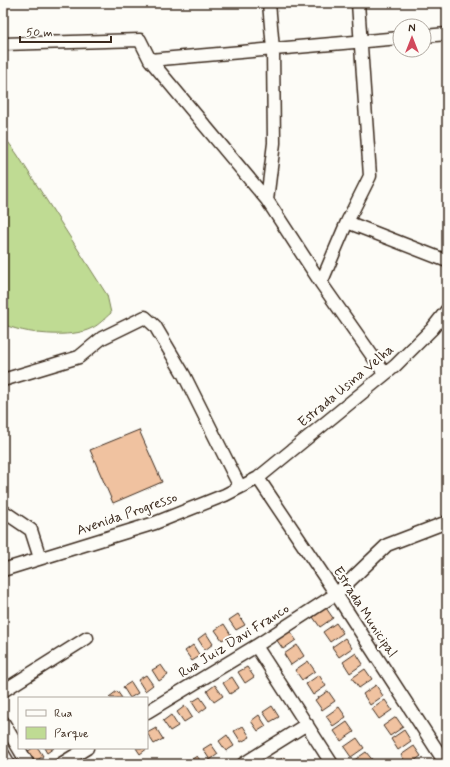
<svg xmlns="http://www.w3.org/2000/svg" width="450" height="767" font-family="Mynerve,sans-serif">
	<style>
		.green { fill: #bfdb93; stroke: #7d8258 }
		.building { fill: #f0c2a0; stroke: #3b2a1e }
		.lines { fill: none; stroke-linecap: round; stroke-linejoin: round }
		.minor-casing { stroke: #3b2a1e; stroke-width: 15 }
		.minor { stroke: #fdfcf7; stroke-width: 12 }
		.labels { text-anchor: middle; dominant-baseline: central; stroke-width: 4; stroke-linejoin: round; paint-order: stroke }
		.street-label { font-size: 14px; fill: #3b2a1e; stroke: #fdfcf7 }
	</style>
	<rect width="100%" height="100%" fill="#fdfcf7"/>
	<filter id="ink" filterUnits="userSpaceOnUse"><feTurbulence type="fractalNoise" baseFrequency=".025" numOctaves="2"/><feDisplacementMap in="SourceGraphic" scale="8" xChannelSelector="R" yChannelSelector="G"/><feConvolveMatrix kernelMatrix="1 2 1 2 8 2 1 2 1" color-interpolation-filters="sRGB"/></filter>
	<g filter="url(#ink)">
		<!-- green -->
		<path class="green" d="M3,135L17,154L107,295L111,313C105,318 99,325 92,328C72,339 23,334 3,324Z"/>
		<!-- building -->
		<path class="building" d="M139,430L162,482L113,503L90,450Z
			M326,608L333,618L320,627L313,617Z
			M238,614L245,625L236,630L229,620Z
			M336,623L343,633L330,642L323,632Z
			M224,624L231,635L222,640L215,630Z
			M289,630L296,640L283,649L276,639Z
			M206,633L213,644L205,650L198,639Z
			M345,638L352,648L339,657L332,647Z
			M193,645L200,656L192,661L185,651Z
			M297,645L304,656L291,665L284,654Z
			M356,653L363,664L350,673L343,662Z
			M308,661L315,671L302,680L295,670Z
			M161,665L168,675L159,681L152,670Z
			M247,667L254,677L245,683L238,672Z
			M365,669L372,679L359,688L352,678Z
			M146,675L153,685L145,691L138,680Z
			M319,675L326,686L313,695L306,684Z
			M232,677L239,688L230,694L223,683Z
			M131,682L138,693L130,698L123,687Z
			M215,685L223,696L214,702L207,691Z
			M376,685L383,696L370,705L363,694Z
			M117,691L122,698H110L109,697Z
			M328,691L335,701L322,710L315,700Z
			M200,697L207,707L199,713L192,702Z
			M385,700L392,710L379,719L372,709Z
			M185,706L192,717L184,722L177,712Z
			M272,706L279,717L270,722L263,712Z
			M339,707L346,717L333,726L326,716Z
			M171,715L178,726L170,731L163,721Z
			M259,715L266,726L258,731L251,721Z
			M396,717L403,727L390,736L383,726Z
			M347,722L354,732L341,741L334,731Z
			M243,726L250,737L241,742L234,731Z
			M156,728L163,739L154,744L147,733Z
			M404,730L411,741L398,750L391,739Z
			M227,735L234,746L226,751L219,741Z
			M357,738L364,748L351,757L344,747Z
			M211,744L218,754L210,760L203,749Z
			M147,746L148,748L140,754L136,748H147Z
			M414,746L421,756L410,764H407L401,755Z
			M33,748H38L43,756L35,762L28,751Z
			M44,748H54L47,753Z
			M366,752L374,762L371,764H355L353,761Z
			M197,756L203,764H191L189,761Z
			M284,757L289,764H276V763Z"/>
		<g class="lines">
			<!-- minor casing -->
			<g class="minor-casing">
				<path id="minor" d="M424,36L447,34
					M3,44L140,40L150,60L400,38
					M150,60L267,200L321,283L385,374
					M267,200L274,143L273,49L269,3
					M347,222L447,261
					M321,283L347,222L370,176L358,3
					M3,380L79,357L102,338L145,317L155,326L184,375L240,487
					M258,478L336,594L446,764
					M3,511L31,530L40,558
					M3,570L155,523L225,495L258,478L395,366L432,329L447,310
					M256,646L332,764
					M3,691L87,638
					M147,712L256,646L336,594L387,545L447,522
					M3,722L28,764
					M3,754L9,764
					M61,764L87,748
					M243,764L307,724"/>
			</g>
			<!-- minor -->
			<use href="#minor" class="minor"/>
		</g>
	</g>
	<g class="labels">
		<!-- street labels -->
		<g class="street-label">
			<text transform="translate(346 386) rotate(-40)">Estrada Usina Velha</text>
			<text transform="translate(127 514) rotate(-19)">Avenida Progresso</text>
			<text transform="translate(365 612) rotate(57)">Estrada Municipal</text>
			<text transform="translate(234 641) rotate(-32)">Rua Juiz Davi Franco</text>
		</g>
	</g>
	<!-- margin -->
	<rect width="450" height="767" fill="none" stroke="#fdfcf7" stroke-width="16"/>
	<rect x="8" y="8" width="434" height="751" fill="none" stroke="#3b2a1e" stroke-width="1.5" filter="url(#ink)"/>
	<!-- legend -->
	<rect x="18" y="697" width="130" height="52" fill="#fdfcf7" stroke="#afa8a0"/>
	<rect x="26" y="710" width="20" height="6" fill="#fdfcf7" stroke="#afa8a0"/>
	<text x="54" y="717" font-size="12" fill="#3b2a1e">Rua</text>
	<rect x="26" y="727" width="20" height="12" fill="#bfdb93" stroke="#afa8a0"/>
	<text x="54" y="737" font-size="12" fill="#3b2a1e">Parque</text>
	<!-- north arrow -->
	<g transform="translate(412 38)"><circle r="19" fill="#fdfcf7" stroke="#afa8a0"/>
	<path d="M0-3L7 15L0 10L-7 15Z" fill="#d1495b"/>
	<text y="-6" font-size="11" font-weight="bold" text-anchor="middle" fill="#3b2a1e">N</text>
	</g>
	<!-- scale -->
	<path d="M20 36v6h91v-6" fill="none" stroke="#3b2a1e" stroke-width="2"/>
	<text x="26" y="36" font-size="12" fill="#3b2a1e" stroke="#fdfcf7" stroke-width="3" paint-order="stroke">50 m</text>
</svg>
